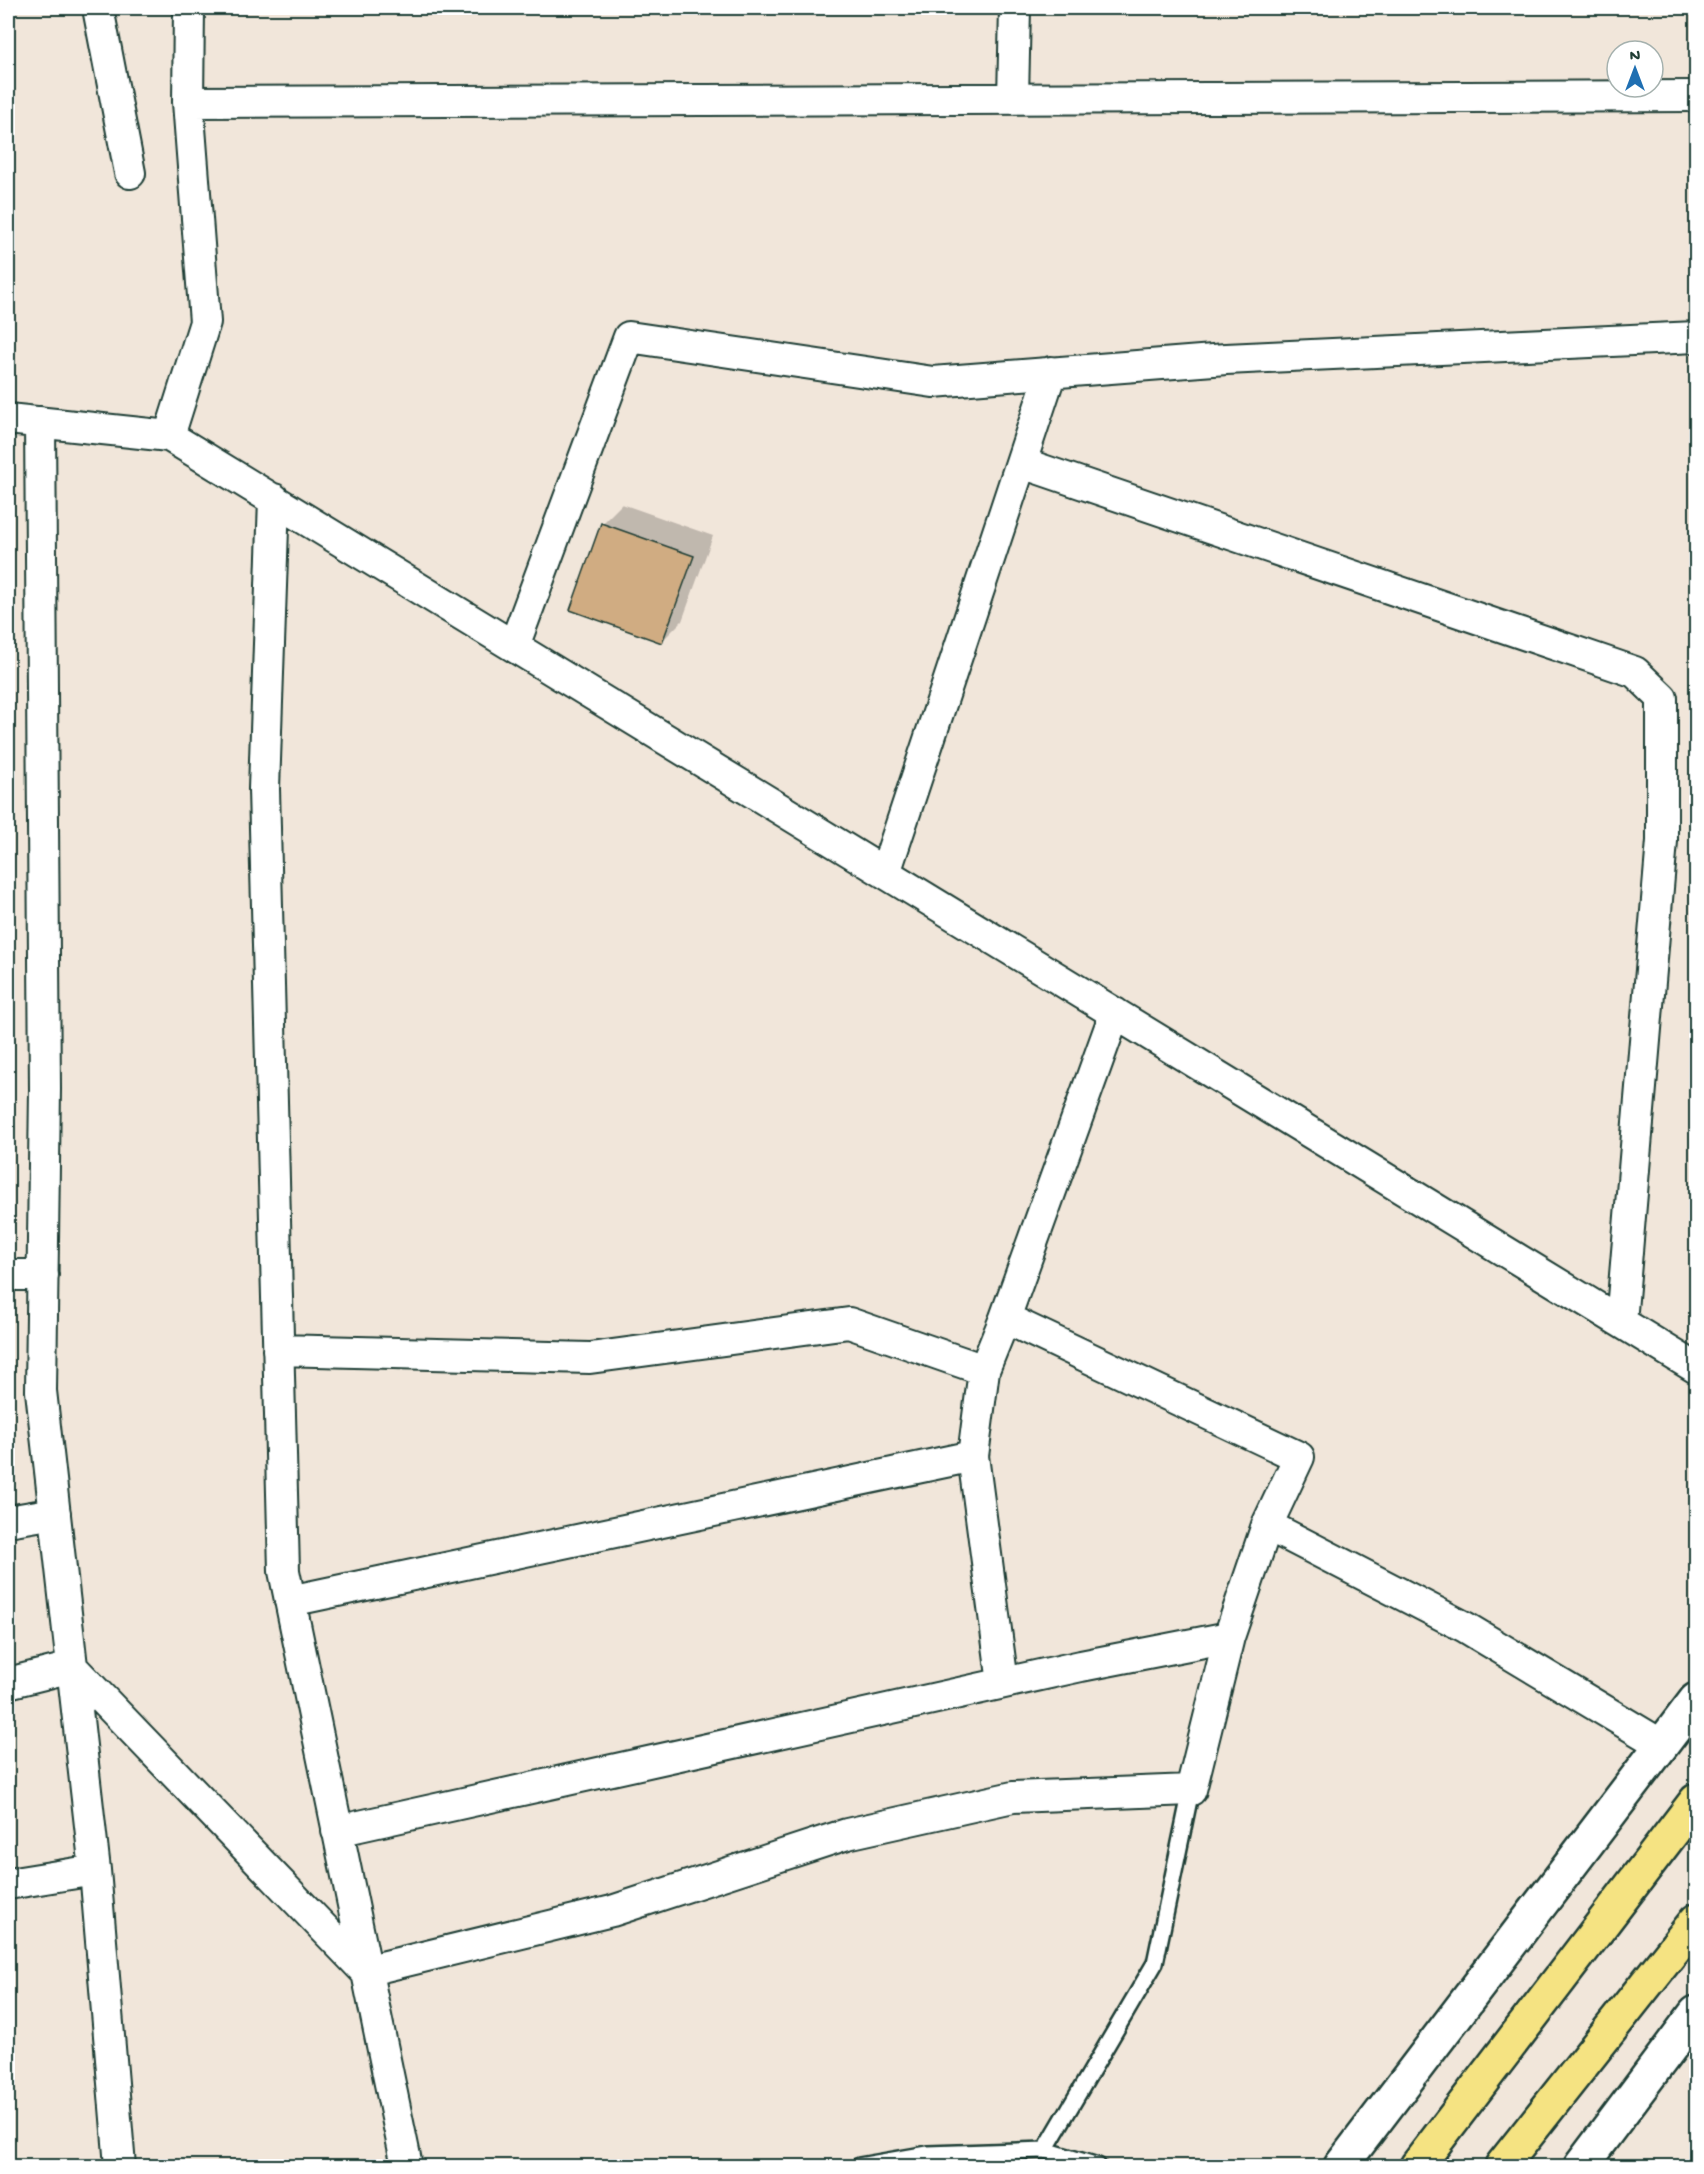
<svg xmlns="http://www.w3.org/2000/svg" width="1704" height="2174" font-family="'Gochi Hand',sans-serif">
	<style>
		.shadow { fill: #0003 }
		.building { fill: #d0ac82; stroke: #1f3d34; stroke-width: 1.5 }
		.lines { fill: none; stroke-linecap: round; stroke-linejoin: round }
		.service-casing { stroke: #1f3d34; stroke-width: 20 }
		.minor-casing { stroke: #1f3d34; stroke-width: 34 }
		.tertiary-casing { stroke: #1f3d34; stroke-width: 38 }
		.trunk-casing { stroke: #1f3d34; stroke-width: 38 }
		.service { stroke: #fff; stroke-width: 15 }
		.minor { stroke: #fff; stroke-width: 30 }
		.tertiary { stroke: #fff; stroke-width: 33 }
		.trunk { stroke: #f5e382; stroke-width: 33 }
	</style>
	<rect width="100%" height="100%" fill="#f1e6da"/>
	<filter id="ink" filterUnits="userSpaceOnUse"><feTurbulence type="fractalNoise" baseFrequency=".0167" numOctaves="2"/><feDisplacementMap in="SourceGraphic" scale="12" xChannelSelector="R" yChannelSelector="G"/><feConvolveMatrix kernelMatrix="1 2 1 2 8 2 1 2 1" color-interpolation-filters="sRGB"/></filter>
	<g filter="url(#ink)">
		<!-- shadow -->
		<path class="shadow" d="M622,504L713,536L682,621L662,641L602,524Z"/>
		<!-- building -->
		<path class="building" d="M601,523L694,556L662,643L570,610Z"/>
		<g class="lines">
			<!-- service casing -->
			<g class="service-casing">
				<path id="service" d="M1045,2150L1155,1963L1191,1790
					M859,2166L928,2154L1045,2150L1098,2166"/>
			</g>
			<!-- minor casing -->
			<g class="minor-casing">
				<path id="minor" d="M98,8L130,173
					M1013,98L1015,8
					M188,102L1696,96
					M8,419L169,436L1696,1368
					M40,422L45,1089L41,1391L95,1870L120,2166
					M169,436L205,322L188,102L189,8
					M1022,463L1635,672L1662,698V841L1621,1322
					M274,499L264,789L284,1571L407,2166
					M514,646L629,337L933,382L1226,359L1696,337
					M885,873L1051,372
					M8,1275H43
					M1005,1318L1115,1013
					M278,1350L590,1358L849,1323L984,1370
					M8,1521L55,1513
					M1267,1525L1465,1627L1662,1745
					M290,1601L973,1456
					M8,1683L72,1667L365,1971L612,1911L847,1834L1013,1797L1191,1790L1229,1637L1081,1666L337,1831
					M1003,1683L973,1456L984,1370L1005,1318L1299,1457L1267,1525L1229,1637
					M8,1884L95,1870"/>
			</g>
			<!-- tertiary casing -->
			<g class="tertiary-casing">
				<path id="tertiary" d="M1341,2166L1696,1700
					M1581,2166L1696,2013"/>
			</g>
			<!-- trunk casing -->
			<g class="trunk-casing">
				<path id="trunk" d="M1417,2166L1696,1801
					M1502,2166L1696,1921"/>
			</g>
			<!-- service -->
			<use href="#service" class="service"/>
			<!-- minor -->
			<use href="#minor" class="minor"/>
			<!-- tertiary -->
			<use href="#tertiary" class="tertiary"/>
			<!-- trunk -->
			<use href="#trunk" class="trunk"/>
		</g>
	</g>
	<!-- margin -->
	<rect width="1704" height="2174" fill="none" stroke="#fff" stroke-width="30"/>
	<rect x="15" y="15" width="1674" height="2144" fill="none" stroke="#1f3d34" stroke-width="2" filter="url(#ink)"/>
	<!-- north arrow -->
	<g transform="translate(1635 69)"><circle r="28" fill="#ffffff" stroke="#a5b1ae" stroke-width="1.5"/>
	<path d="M0-4.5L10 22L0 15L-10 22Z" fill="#1f6fb2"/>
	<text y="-9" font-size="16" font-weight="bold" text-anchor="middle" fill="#1f3d34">N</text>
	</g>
</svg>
